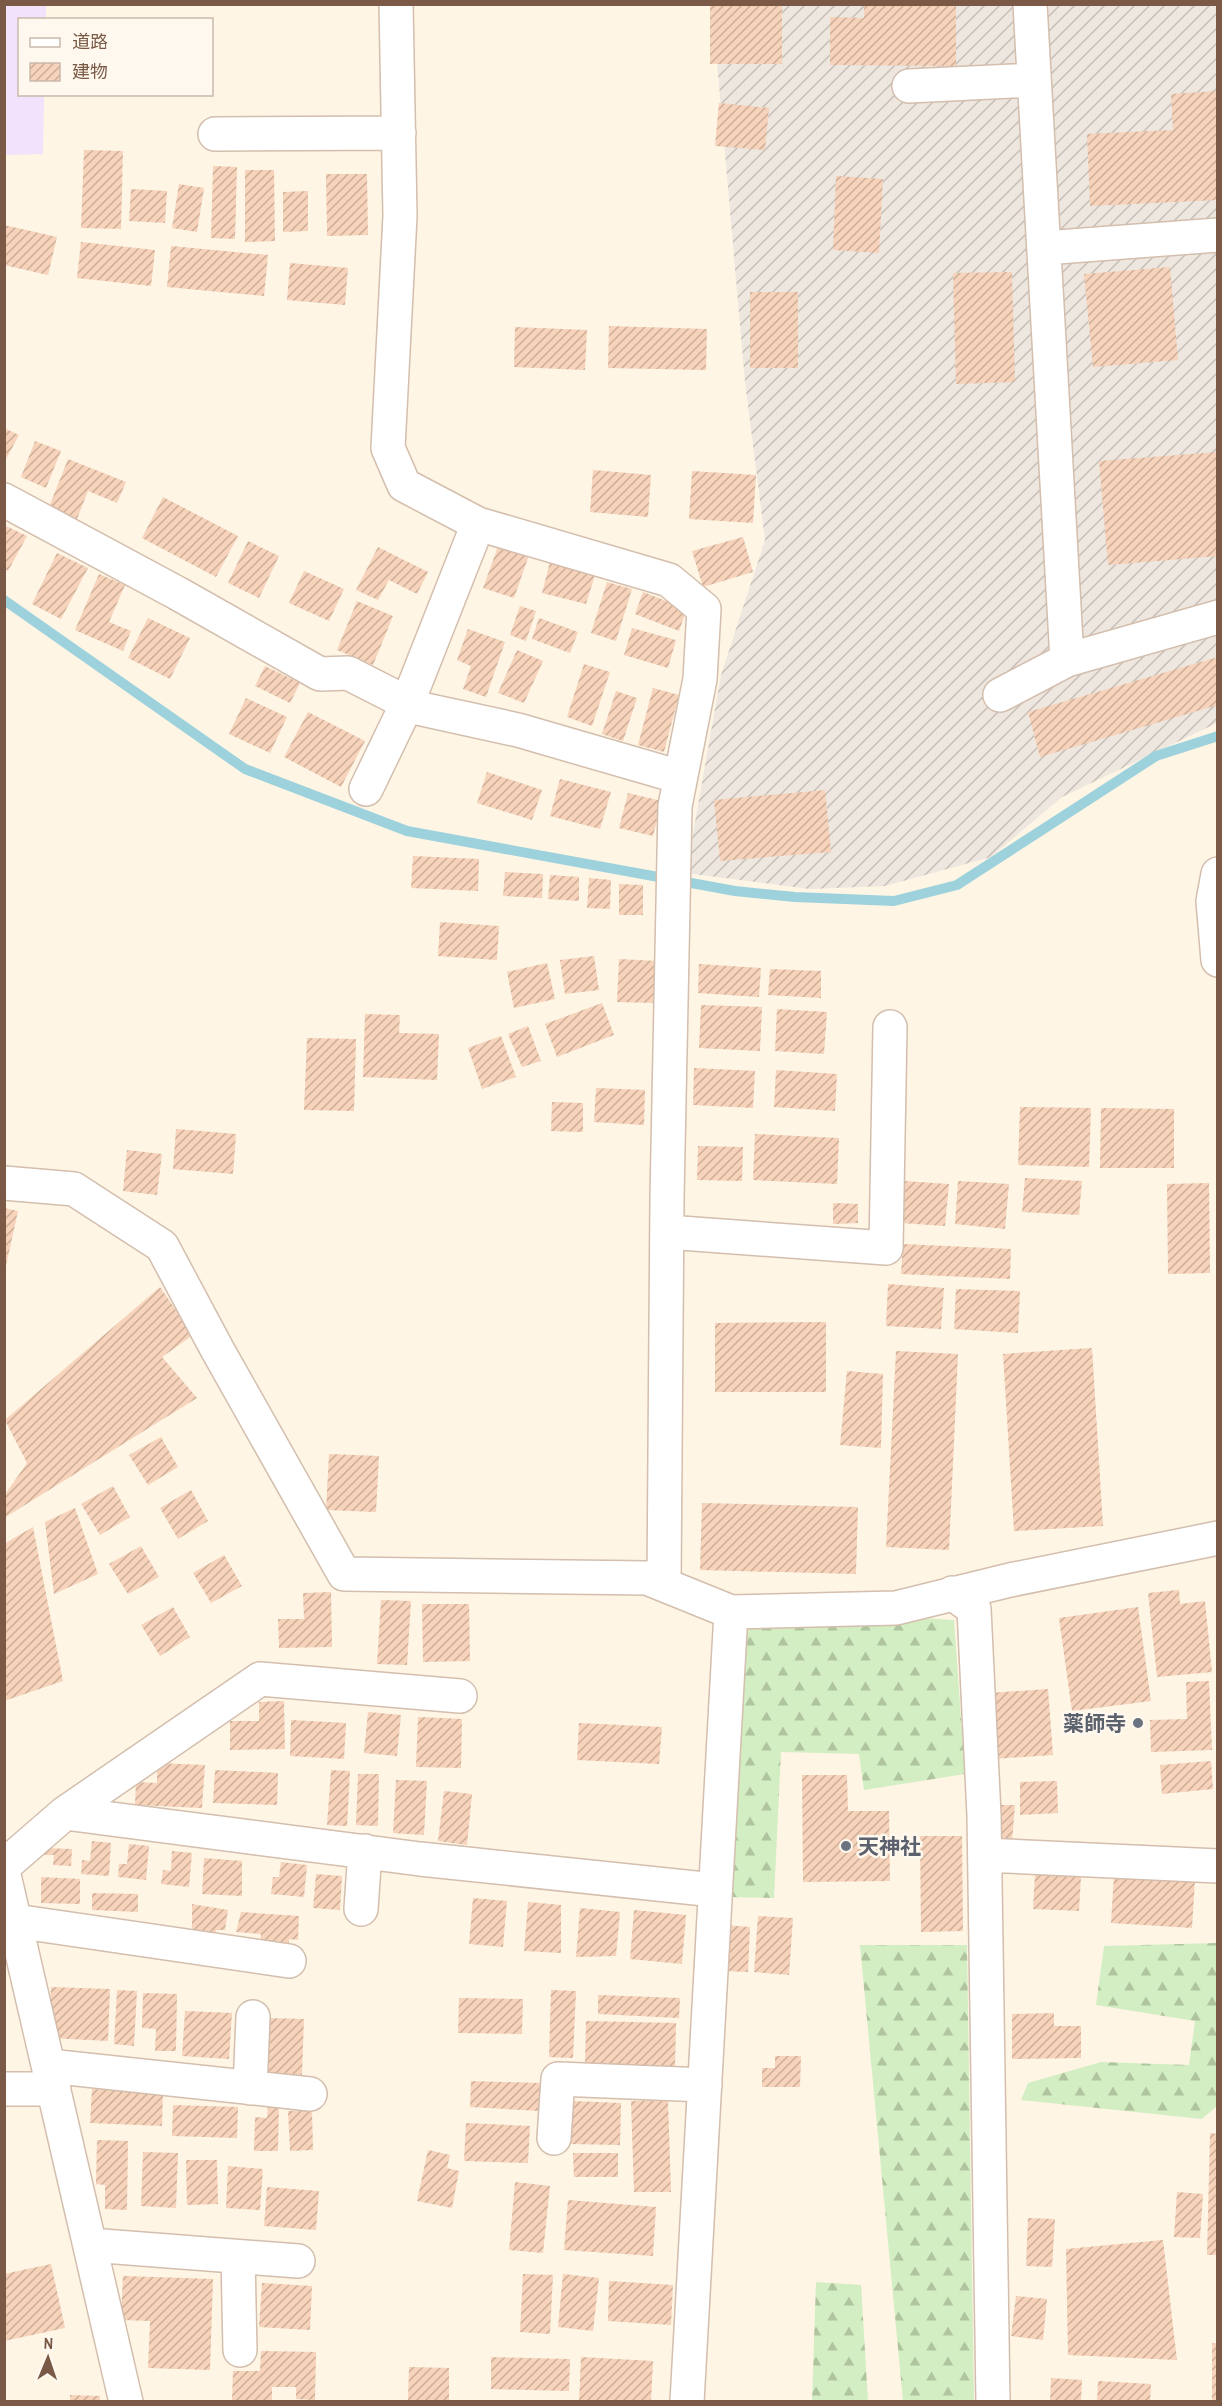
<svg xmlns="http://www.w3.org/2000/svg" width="1222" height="2406" font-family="'Archivo Narrow','Noto Sans JP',sans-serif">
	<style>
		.industrial { fill: url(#industrial-furrows) }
		.education { fill: #f2e2fb }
		.forest { fill: url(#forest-firs) }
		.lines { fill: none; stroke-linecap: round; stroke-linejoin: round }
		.stream { stroke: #9dd2dd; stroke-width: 10 }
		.building { fill: url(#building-hatch) }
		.minor-casing { stroke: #d4bead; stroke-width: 36 }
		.minor { stroke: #fff; stroke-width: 33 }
		.worship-dot { fill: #6b7280; stroke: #fff8ee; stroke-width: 2 }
		.labels { text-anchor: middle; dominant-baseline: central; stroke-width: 5; stroke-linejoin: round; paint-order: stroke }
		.worship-label { font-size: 21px; font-weight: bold; fill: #5b616d; stroke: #fff8ee; text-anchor: end }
	</style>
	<defs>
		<pattern id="industrial-furrows" width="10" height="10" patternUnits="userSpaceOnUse" patternTransform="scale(1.5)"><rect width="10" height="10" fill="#eee7e0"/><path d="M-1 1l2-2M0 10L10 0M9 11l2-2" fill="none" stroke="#c6beb7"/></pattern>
		<pattern id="forest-firs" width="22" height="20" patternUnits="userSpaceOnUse" patternTransform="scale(1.5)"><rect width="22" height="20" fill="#d3eec2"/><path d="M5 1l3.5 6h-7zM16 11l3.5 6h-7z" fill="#b0c49f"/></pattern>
		<pattern id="building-hatch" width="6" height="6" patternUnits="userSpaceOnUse" patternTransform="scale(1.5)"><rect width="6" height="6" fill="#f6d3ba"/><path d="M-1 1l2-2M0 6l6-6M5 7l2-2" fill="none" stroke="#ccae99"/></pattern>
	</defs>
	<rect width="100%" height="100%" fill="#fef5e5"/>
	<!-- industrial -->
	<path class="industrial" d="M712,5H1217V723L1062,797L991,857L885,886L810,889L686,873L721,675L765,540L745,382Z"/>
	<!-- education -->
	<path class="education" d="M4,5H46V19L20,20V94L44,95L43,154L5,155Z"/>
	<!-- forest -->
	<path class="forest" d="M906,1617L954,1620L965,1774L864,1790L859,1754L781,1752L774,1898L722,1897L746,1620Z
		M1217,1943V2106L1202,2119L1021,2100L1028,2083L1101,2062L1189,2065L1195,2021L1096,2005L1104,1946Z
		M860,1945H967L974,2401H903Z
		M816,2282L861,2285L868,2401H812Z"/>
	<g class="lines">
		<!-- stream -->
		<path class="stream" d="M4,600L245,769L407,831L735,891L795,897L894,901L957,885L1156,756L1218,736"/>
	</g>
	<!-- building -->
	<path class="building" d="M710,4H782V64H710Z
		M864,4H956V66L830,65V17L864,18Z
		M1218,91V200L1090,206L1087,134L1173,130L1171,94Z
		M719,103L769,108L765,150L715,146Z
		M84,150L123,151L121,229L81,228Z
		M213,166L237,167L235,239L211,238Z
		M245,170H274L275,241L245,242Z
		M326,174H367L368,235L327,236Z
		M836,176L883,179L879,253L833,250Z
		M179,184L204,188L197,232L172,228Z
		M131,189L167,191L165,223L129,221Z
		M308,191V231L283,232V192Z
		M4,225L57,237L48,275L4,265Z
		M81,242L155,250L151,286L77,278Z
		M171,246L268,255L264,296L167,287Z
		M290,263L348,268L345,305L287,300Z
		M1170,267L1178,360L1093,367L1084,274Z
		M1012,272L1015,382L956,384L953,273Z
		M750,292H798V368H750Z
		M609,326L707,329L706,370L608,368Z
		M515,327L587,330L585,370L514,367Z
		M4,428L19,435L4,463Z
		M35,441L61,451L46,488L21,477Z
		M1218,452V556L1108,565L1099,461Z
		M68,459L126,482L117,503L88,491L77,519L49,507Z
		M593,470L651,475L648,517L590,512Z
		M692,471L756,475L753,523L689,519Z
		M163,497L238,536L216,577L142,538Z
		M4,525L27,536L8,571L4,569Z
		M743,537L753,572L703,587L692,551Z
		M248,541L279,556L259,598L228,583Z
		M499,544L529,555L514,598L483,588Z
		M378,547L428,572L417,594L389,580L378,600L356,590Z
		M57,553L88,568L61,619L32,604Z
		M550,562L595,575L586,604L542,593Z
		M304,571L344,589L329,621L289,603Z
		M99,574L125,585L109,622L131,631L123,651L75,630Z
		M607,582L632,589L616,641L591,633Z
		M643,592L687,609L679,631L635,614Z
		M357,601L393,616L373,665L337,650Z
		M520,606L536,611L526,641L510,635Z
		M148,618L190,638L170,679L128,658Z
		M539,618L578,632L570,653L532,639Z
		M632,628L676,640L668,668L624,655Z
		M468,629L505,642L486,697L463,689L471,666L457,660Z
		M517,650L543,661L524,703L498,693Z
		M1218,657V705L1040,757L1028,712Z
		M584,664L610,672L592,726L567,717Z
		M265,666L300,683L290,703L255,686Z
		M653,688L679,695L664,752L638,745Z
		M616,691L637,698L623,741L602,734Z
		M246,698L287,717L270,753L229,734Z
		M308,712L365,741L341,787L284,757Z
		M487,772L542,790L532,820L477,803Z
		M560,779L611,792L600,829L550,816Z
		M825,790L831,852L720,861L714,800Z
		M628,793L662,801L653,836L619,828Z
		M413,856L479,859L478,891L411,888Z
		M505,872L543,874L542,898L503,896Z
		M550,875L579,877V901L548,899Z
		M589,878L611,880L610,909L587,908Z
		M619,884L643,885V915H619Z
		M440,922L499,926L497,960L438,956Z
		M594,956L599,990L565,994L560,960Z
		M619,959L657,961L654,1003L617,1002Z
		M547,963L555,999L514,1008L507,972Z
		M699,964L761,968L759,997L698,993Z
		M770,969L821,971V998L768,995Z
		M602,1003L614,1035L557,1057L545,1024Z
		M701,1005L762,1007L760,1051L699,1048Z
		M777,1009L827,1012L824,1054L775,1051Z
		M365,1014L400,1015L399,1033L439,1034L437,1080L363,1077Z
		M528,1026L541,1061L522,1067L508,1034Z
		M501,1036L516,1077L482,1089L468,1048Z
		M307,1038L356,1039L354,1111L304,1110Z
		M694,1068L755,1071L753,1108L693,1105Z
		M776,1070L837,1074L835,1111L774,1107Z
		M596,1088L645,1090L644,1125L594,1122Z
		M552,1102L583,1103V1132L551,1131Z
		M1020,1107L1091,1108L1089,1167L1018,1165Z
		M1101,1108L1174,1109V1168H1100Z
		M176,1129L236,1134L233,1174L173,1169Z
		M755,1134L839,1138L837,1184L753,1180Z
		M698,1146L743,1147L742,1181L697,1180Z
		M127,1150L162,1154L157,1195L123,1191Z
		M1025,1178L1082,1181L1079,1215L1022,1212Z
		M904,1181L949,1184L945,1226L901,1223Z
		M958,1181L1009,1184L1005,1229L955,1224Z
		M1209,1183L1210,1273L1168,1274L1167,1184Z
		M833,1203L858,1204V1223L833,1224Z
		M4,1208L18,1211L6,1266L4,1265Z
		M903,1244L1011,1249L1010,1279L901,1274Z
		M888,1284L944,1288L941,1329L886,1326Z
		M160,1287L193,1335L162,1357L197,1398L4,1518V1496L27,1463L5,1420Z
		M956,1289L1020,1291L1018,1333L954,1329Z
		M826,1322V1392H715V1323Z
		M1092,1348L1103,1526L1014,1531L1003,1354Z
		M896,1351L958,1354L949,1550L886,1547Z
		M847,1371L883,1374L881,1448L840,1445Z
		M161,1437L178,1467L148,1485L129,1455Z
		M329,1454L379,1456L376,1512L326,1510Z
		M113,1486L130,1517L100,1535L81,1504Z
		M191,1490L208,1521L178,1539L160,1508Z
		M702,1503L858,1507L856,1574L700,1570Z
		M75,1508L98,1574L54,1594L45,1522Z
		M33,1527L63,1681L4,1701V1544Z
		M141,1546L159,1577L128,1594L109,1564Z
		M224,1555L242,1586L211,1603L193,1573Z
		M1179,1590L1180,1604L1205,1601L1212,1672L1157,1677L1148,1593Z
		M331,1592L332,1647L279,1648L278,1619H304L303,1593Z
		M381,1600L411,1601L407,1665L377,1664Z
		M422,1604H469L470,1661L423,1662Z
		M173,1607L190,1637L160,1656L141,1625Z
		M1138,1607L1151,1701L1072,1711L1059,1618Z
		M1209,1681L1212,1750L1151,1752L1150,1720L1187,1719L1186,1682Z
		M1048,1689L1053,1755L994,1759L989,1693Z
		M284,1701L285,1749L230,1750V1721H259V1702Z
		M368,1712L401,1715L397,1756L364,1753Z
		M418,1717L462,1719L461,1768L416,1767Z
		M291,1720L346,1723L344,1759L290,1756Z
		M579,1723L662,1727L659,1764L577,1760Z
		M1211,1761L1213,1789L1162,1794L1160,1765Z
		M157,1763L205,1765L202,1808L135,1805L136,1782L157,1783Z
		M215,1770L278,1773L277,1805L213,1803Z
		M331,1770L350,1771L347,1826L327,1825Z
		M358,1774H379L378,1826L356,1825Z
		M802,1775H847L848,1811H889L890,1881L803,1882Z
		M396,1780L427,1781L424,1835L393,1833Z
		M1057,1781L1058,1813L1020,1815V1782Z
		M444,1791L472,1794L467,1845L438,1841Z
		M999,1805H1015L1012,1841L996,1840Z
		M920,1836H962L963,1931L921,1932Z
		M92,1841L111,1843L109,1876L81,1874L82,1860L90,1861Z
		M129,1844L149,1846L146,1880L118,1877L119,1864H127Z
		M45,1848L72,1849L71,1866L53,1865L54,1855H44Z
		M172,1851L192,1853L189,1887L161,1884L163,1870L171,1871Z
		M204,1858L242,1861V1896L202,1894Z
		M281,1862L307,1865L304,1897L271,1894L273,1877H279Z
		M316,1874L342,1876L340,1910L313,1908Z
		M1035,1874L1081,1876L1079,1911L1033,1909Z
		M1114,1875L1195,1880L1192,1928L1111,1923Z
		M41,1877L80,1879V1904L41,1903Z
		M92,1893L138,1894V1912L92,1910Z
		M473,1898L507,1901L503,1947L469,1944Z
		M528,1902L561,1905V1953L524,1951Z
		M192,1904L228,1910L225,1930H216L215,1942L192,1936Z
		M580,1908L620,1912L616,1956L576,1957Z
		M634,1910L686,1915L682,1964L630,1959Z
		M241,1912L299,1916L298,1940L289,1939V1953L260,1949L261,1934L236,1932Z
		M758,1916L793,1918L789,1975L754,1972Z
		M725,1925L750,1927L748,1972L723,1971Z
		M51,1987L110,1989L108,2041L49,2038Z
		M117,1990L137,1991L134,2046L114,2044Z
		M551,1990L576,1991L573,2058L549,2057Z
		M143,1993L177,1994L176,2051H155L156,2029L142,2028Z
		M598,1995L680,1998L679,2018L598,2014Z
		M459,1998L523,1999L522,2034L458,2033Z
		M185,2011L232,2013L229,2059L182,2056Z
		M1054,2013V2026H1081V2058L1012,2059V2014Z
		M269,2018L304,2019L302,2075L267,2074Z
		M586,2021L676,2023L675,2067L585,2065Z
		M775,2056H801L800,2087H762V2068H775Z
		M471,2081L540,2083L539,2111L470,2107Z
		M92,2089L163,2092L162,2126L90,2123Z
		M668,2100L671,2192H634L631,2101Z
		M573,2101L621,2103L620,2145L571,2144Z
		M173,2105L238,2107L237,2138L172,2136Z
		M268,2105H279L278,2151H254L255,2117L267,2118Z
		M312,2110L313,2150L290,2151L288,2111Z
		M466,2123L530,2126L528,2163L464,2161Z
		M1210,2133L1218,2134V2255H1207Z
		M97,2140L128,2141L127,2210L105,2209V2185L96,2184Z
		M428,2150L450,2155L447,2168L459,2171L452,2208L417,2201Z
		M143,2152L178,2153L176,2208L141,2206Z
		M573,2153H618V2177H574Z
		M186,2160H217L218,2204L187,2205Z
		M228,2166L263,2169L260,2210L226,2208Z
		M515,2182L550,2186L543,2253L509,2250Z
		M267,2187L319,2191L316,2230L264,2226Z
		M1177,2192L1203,2194L1200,2238L1174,2237Z
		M568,2200L656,2207L653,2256L564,2250Z
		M1028,2218L1055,2219L1052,2267L1026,2266Z
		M1163,2240L1177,2360L1068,2355L1066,2249Z
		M51,2264L65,2328L4,2341V2274Z
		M523,2274L553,2275L550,2334L520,2332Z
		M563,2274L599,2278L593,2331L558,2327Z
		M123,2276L213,2279L210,2370L148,2368L150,2321L121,2320Z
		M609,2281L673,2285L671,2325L608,2321Z
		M262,2283L312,2286L310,2330L259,2327Z
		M1016,2296L1047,2299L1043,2340L1011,2336Z
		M1212,2343H1218V2402H1212Z
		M261,2351L316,2352L315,2400L296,2399V2387H272V2402L232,2400L233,2371H260Z
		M491,2357L570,2359L569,2391L491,2389Z
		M581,2357L653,2361L651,2402H579Z
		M409,2367L449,2368V2402H408Z
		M1051,2378L1082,2380L1081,2402H1050Z
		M1098,2381L1151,2384L1150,2402H1097Z
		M70,2395L100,2396V2402H70Z"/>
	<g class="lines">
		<!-- minor casing -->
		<g class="minor-casing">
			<path id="minor" d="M396,4L400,216L388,448L404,485L478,524L669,580L704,609L700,679L675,806L667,1198L664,1584
				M1030,4L1067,660L1218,617
				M909,86L1034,80
				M215,134L399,133
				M1044,248L1218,235
				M4,500L177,593L320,674L348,673L417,708L518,730L680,777
				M1000,695L1067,660
				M366,789L407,704L478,524
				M1218,874L1213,901L1218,960
				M4,1183L74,1189L162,1246L217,1349L344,1574L647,1578L731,1612L896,1608L1010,1580L1218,1538
				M667,1232L886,1248L890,1027
				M952,1593L974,1609L984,1815L993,2402
				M65,1813L260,1679L460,1696
				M985,1855L1218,1866
				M4,1866L65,1813L420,1859L714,1890
				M4,1875L126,2402
				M361,1909L365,1851
				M15,1921L289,1961
				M49,2066L310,2094
				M250,2088L253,2017
				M4,2089H54
				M554,2138L558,2079L705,2085
				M90,2245L298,2261
				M238,2257L240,2350
				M687,2402L731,1612"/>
		</g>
		<!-- minor -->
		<use href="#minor" class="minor"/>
	</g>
	<!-- markers -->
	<g class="worship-dot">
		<circle cx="1138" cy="1723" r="6"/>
		<circle cx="846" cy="1846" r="6"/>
	</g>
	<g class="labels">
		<!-- worship labels -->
		<g class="worship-label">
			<text x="1126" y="1723">薬師寺</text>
			<text x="858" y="1846" text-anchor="start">天神社</text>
		</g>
	</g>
	<!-- border -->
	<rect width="1222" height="2406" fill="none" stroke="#7a5a47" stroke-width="12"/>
	<!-- legend -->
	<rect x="18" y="18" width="195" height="78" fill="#fff8ee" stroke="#cab9ab" stroke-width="1.5"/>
	<rect x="30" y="38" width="30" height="9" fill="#ffffff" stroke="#cab9ab" stroke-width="1.5"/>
	<text x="72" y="48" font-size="18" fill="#7a5a47">道路</text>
	<rect x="30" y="63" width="30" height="18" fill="url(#building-hatch)" stroke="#cab9ab" stroke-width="1.5"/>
	<text x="72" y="78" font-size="18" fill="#7a5a47">建物</text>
	<!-- north arrow -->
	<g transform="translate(48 2358) rotate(2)" stroke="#fff8ee" stroke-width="4.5" paint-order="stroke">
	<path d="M0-4.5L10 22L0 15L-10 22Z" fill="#7a5a47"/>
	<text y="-9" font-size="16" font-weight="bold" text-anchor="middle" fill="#7a5a47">N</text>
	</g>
</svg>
